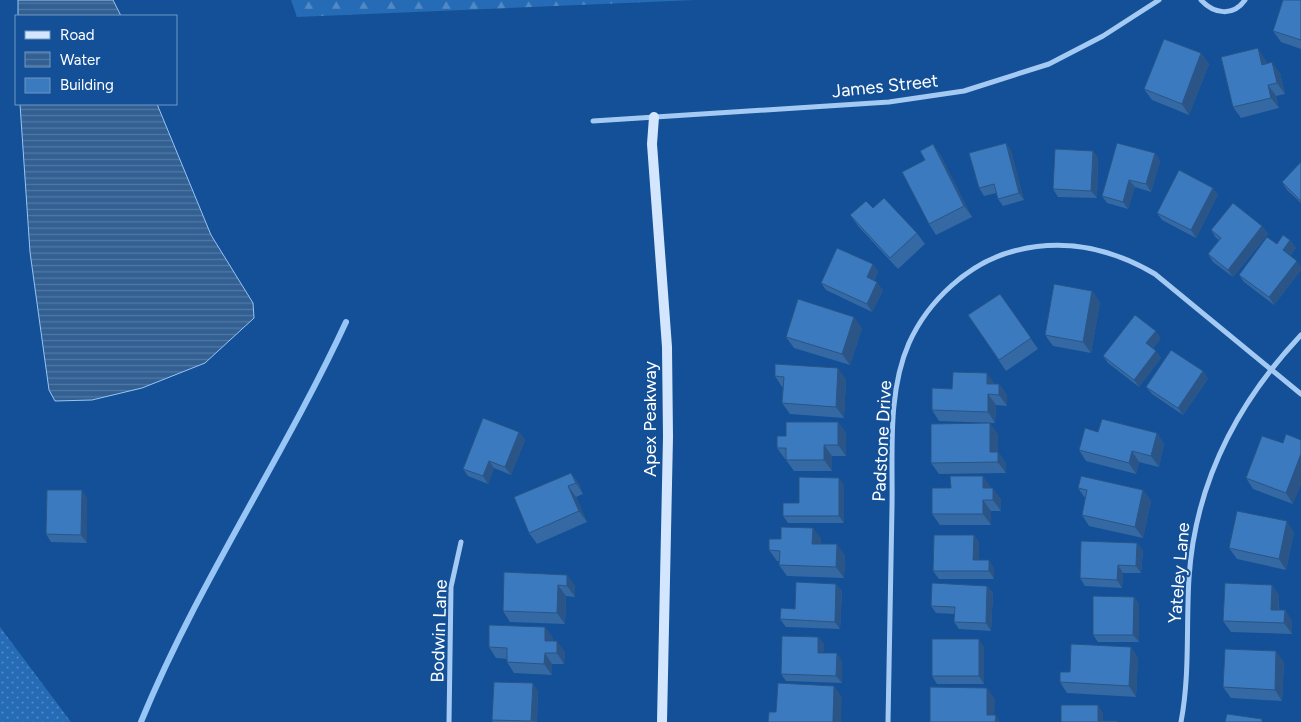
<svg xmlns="http://www.w3.org/2000/svg" width="1301" height="722" font-family="Figtree,sans-serif">
	<style>
		.grass { fill: url(#grass-dots) }
		.forest { fill: url(#forest-firs) }
		.water { fill: url(#water-rules); stroke: #96c5f6 }
		.lines { fill: none; stroke-linecap: round; stroke-linejoin: round }
		.stream { stroke: #96c5f6; stroke-width: 6 }
		.minor { stroke: #a4caf3; stroke-width: 5 }
		.secondary { stroke: #d3e6fd; stroke-width: 10 }
		.wall { fill: #3469a4 }
		.shaded-wall { fill: #2a5586 }
		.building { fill: #3c7abf; stroke: #2a5586 }
		.labels { text-anchor: middle; dominant-baseline: central; stroke-width: 4; stroke-linejoin: round; paint-order: stroke }
		.street-label { font-size: 18px; fill: #fff; stroke: #135097 }
	</style>
	<defs>
		<pattern id="grass-dots" width="8" height="8" patternUnits="userSpaceOnUse" patternTransform="scale(1.25)"><rect width="8" height="8" fill="#266bb6"/><path d="M2 2h.1M6 6h.1" fill="none" stroke="#5189c5" stroke-width="1.8" stroke-linecap="round"/></pattern>
		<pattern id="forest-firs" width="22" height="20" patternUnits="userSpaceOnUse" patternTransform="scale(1.25)"><rect width="22" height="20" fill="#266bb6"/><path d="M5 1l3.5 6h-7zM16 11l3.5 6h-7z" fill="#5189c5"/></pattern>
		<pattern id="water-rules" width="6" height="5" patternUnits="userSpaceOnUse" patternTransform="scale(1.25)"><rect width="6" height="5" fill="#336093"/><path d="M0 2.5h6" fill="none" stroke="#5278a3"/></pattern>
	</defs>
	<rect width="100%" height="100%" fill="#135097"/>
	<!-- grass -->
	<path class="grass" d="M0,627L71,722H0Z"/>
	<!-- forest -->
	<path class="forest" d="M291,0H695L297,17Z"/>
	<!-- water -->
	<path class="water" d="M18,0H113L121,16H18Z
		M20,104H157L211,235L253,303L254,318L205,363L142,388L92,400L55,401L49,390L30,252Z"/>
	<g class="lines">
		<!-- stream -->
		<path class="stream" d="M141,722C198,583 283,458 346,322"/>
		<!-- minor -->
		<path class="minor" d="M1201,0C1214,14 1233,17 1245,0
			M593,121L889,102L964,91L1049,64L1103,36L1159,0
			M449,722L451,587L461,542
			M888,722C889,650 891,579 892,507C893,454 887,393 909,343C928,301 968,263 1014,251C1064,238 1111,248 1155,274L1301,394
			M1181,722C1190,675 1186,626 1189,578C1195,484 1237,403 1301,335"/>
		<!-- secondary -->
		<path class="secondary" d="M654,117L652,144L667,347L668,437L662,722"/>
	</g>
	<!-- wall -->
	<path class="wall" d="M1301,0V49L1281,42L1273,31Z
		M1201,53L1209,64L1189,115L1152,100L1144,89Z
		M1265,59L1267,64L1280,73L1285,94L1276,96L1279,108L1241,118L1233,107Z
		M1006,143L1011,151L1024,200L1003,206L998,199L996,193L984,196L979,188Z
		M933,144L941,156L972,217L936,235L929,224L925,160Z
		M1093,151L1098,158L1097,198L1058,197L1053,189Z
		M1155,153L1160,161L1151,192L1135,187L1128,209L1107,203L1102,196Z
		M1301,162V203L1287,190L1282,182Z
		M1213,188L1218,195L1196,238L1162,220L1157,213Z
		M873,208L917,233L925,244L898,269L858,226L850,215Z
		M1262,226L1268,234L1233,277L1213,262L1208,254L1219,240L1216,238L1211,230Z
		M1290,240L1296,248L1290,256L1301,267V270L1274,305L1244,282L1239,275L1277,244Z
		M873,264L878,272L874,281L883,290L872,312L826,290L821,283Z
		M1092,291L1100,302L1091,353L1053,346L1045,335Z
		M1000,294L1038,349L1006,371L968,315Z
		M862,328L850,365L794,348L786,337Z
		M1161,338L1153,348L1156,351L1161,358L1139,387L1108,363L1103,356Z
		M1203,371L1208,379L1183,415L1152,394L1146,387Z
		M775,376L846,379L844,418L790,414L782,403L783,387H782Z
		M995,384H999L1007,395V406L996,405L995,423L939,421L932,410L952,389Z
		M838,422L846,433V456H832V471H794L786,460V459H785L777,448L786,436Z
		M519,432L525,440L511,475L494,468L488,484L468,476L463,469Z
		M1098,432L1157,433L1164,444L1159,467L1139,462L1136,474L1086,461L1079,450Z
		M998,434V452L1006,463V473L939,474L931,463Z
		M1262,436L1293,504L1253,489L1246,478Z
		M571,473L579,484L583,494L576,497L587,522L537,544L529,533Z
		M844,485V523H788L783,516L799,503Z
		M991,487V488L1001,499V511H991V525H940L932,514Z
		M1078,488L1143,490L1151,501L1143,538L1089,526L1082,515L1085,498Z
		M87,498V543L51,542L46,534Z
		M813,528L821,539V544L845,555L844,578L787,576L779,565L780,561H777L769,550L781,539Z
		M1294,532L1286,570L1237,559L1229,548Z
		M974,535L979,542V560L994,568V579H939L933,571Z
		M1137,543L1143,551L1141,573H1123L1122,588L1085,586L1080,578Z
		M567,575L575,586V597L566,596L565,624L510,622L503,611Z
		M836,584L842,591L840,629L786,627L780,619L795,609Z
		M1272,585L1279,596V610H1285L1292,621V634L1231,632L1223,621Z
		M987,586L993,593L991,631L959,629L954,622V614L936,613L931,606Z
		M1134,597L1139,604V642H1098L1093,635Z
		M545,627L553,638V641L565,652L564,664H552V675L514,673L507,662V659L496,658L489,647Z
		M818,637L824,644L823,653L842,661V683L786,681L781,674Z
		M984,647V684H937L932,676Z
		M1131,647L1138,658L1136,697L1067,693L1060,682L1070,672Z
		M1284,662L1282,701L1231,698L1223,687Z
		M538,691L537,722H493L492,720Z"/>
	<!-- shaded-wall -->
	<path class="shaded-wall" d="M1258,48L1265,59L1270,76L1262,65Z
		M1201,53L1209,64L1189,115L1182,104Z
		M1272,62L1280,73L1285,94L1277,83Z
		M1268,85L1276,96L1279,108L1271,98Z
		M1006,143L1011,151L1024,200L1019,193Z
		M933,144L941,156L972,217L964,206Z
		M1093,151L1098,158L1097,198L1091,191Z
		M1155,153L1160,161L1151,192L1146,184Z
		M1129,180L1135,187L1128,209L1123,202Z
		M1213,188L1218,195L1196,238L1191,230Z
		M1262,226L1268,234L1233,277L1228,270Z
		M1290,240L1296,248L1288,258L1283,250Z
		M1297,261L1301,267V270L1274,305L1269,297Z
		M873,264L878,272L872,285L867,277Z
		M877,282L883,290L872,312L867,304Z
		M1092,291L1100,302L1091,353L1083,342Z
		M854,317L862,328L850,365L842,354Z
		M1156,331L1161,338L1151,350L1146,343Z
		M1156,351L1161,358L1139,387L1134,380Z
		M838,368L846,379L844,418L836,407Z
		M1203,371L1208,379L1183,415L1178,408Z
		M987,373L995,384H987Z
		M999,384L1007,395V406L999,395Z
		M988,394L996,405L995,423L988,412Z
		M838,422L846,433V456L838,445Z
		M990,423L998,434V452L1006,463V473L990,452Z
		M519,432L525,440L511,475L505,467Z
		M1157,433L1164,444L1159,467L1151,456Z
		M824,445L832,456V471L824,460Z
		M1132,451L1139,462L1136,474L1129,463Z
		M1301,454V485L1293,504L1286,493Z
		M489,461L494,468L488,484L483,476Z
		M571,473L579,484L583,494L576,483Z
		M983,476L991,487V499L983,488Z
		M839,478L844,485V523L839,516Z
		M568,486L576,497L587,522L579,511Z
		M993,488L1001,499V511L993,500Z
		M82,490L87,498V543L81,535Z
		M1143,490L1151,501L1143,538L1135,527Z
		M983,500L991,511V525L983,514Z
		M1287,521L1294,532L1286,570L1279,559Z
		M813,528L821,539L820,555L812,544Z
		M974,535L979,542V568L973,560Z
		M1137,543L1143,551L1141,573L1136,566Z
		M837,544L845,555L844,578L836,567Z
		M989,560L994,568V579L989,571Z
		M1118,565L1123,573L1122,588L1117,580Z
		M567,575L575,586V597L567,586Z
		M836,584L842,591L840,629L835,622Z
		M558,585L566,596L565,624L557,613Z
		M1272,585L1279,596L1278,621L1271,610Z
		M987,586L993,593L991,631L986,623Z
		M1134,597L1139,604V642L1133,635Z
		M1285,610L1292,621V634L1284,623Z
		M545,627L553,638L552,652L545,641Z
		M818,637L824,644L823,660L818,653Z
		M979,639L984,647V684L979,676Z
		M557,641L565,652L564,664L557,653Z
		M1131,647L1138,658L1136,697L1129,686Z
		M1276,651L1284,662L1282,701L1275,690Z
		M545,653L552,664V675L544,664Z
		M837,653L842,661V683L836,676Z
		M533,683L538,691L537,722L531,721Z
		M834,686L842,697L841,722H833Z
		M987,688L995,699L994,722L987,715Z
		M1098,705L1103,713V722L1098,721Z
		M996,715L1000,722H995Z"/>
	<!-- building -->
	<path class="building" d="M1283,0H1301V40L1273,31Z
		M1164,39L1201,53L1182,104L1144,89Z
		M1258,48L1262,65L1272,62L1277,83L1268,85L1271,98L1233,107L1221,57Z
		M1006,143L1019,193L998,199L994,184L979,188L969,153Z
		M1117,143L1155,153L1146,184L1129,180L1123,202L1102,196Z
		M933,144L964,206L929,224L902,172L925,160L920,151Z
		M1055,149L1093,151L1091,191L1053,189Z
		M1301,162V201L1282,182Z
		M1179,170L1213,188L1191,230L1157,213Z
		M884,198L917,233L890,258L850,215L866,201L873,208Z
		M1233,203L1262,226L1228,270L1208,254L1221,238L1211,230Z
		M1283,235L1290,240L1283,250L1297,261L1269,297L1239,275L1267,237L1277,244Z
		M837,248L873,264L867,277L877,282L867,304L821,283Z
		M1054,284L1092,291L1083,342L1045,335Z
		M1000,294L1031,338L999,360L968,315Z
		M798,299L854,317L842,354L786,337Z
		M1135,315L1156,331L1146,343L1156,351L1134,380L1103,356Z
		M1171,350L1203,371L1178,408L1146,387Z
		M775,364L838,368L836,407L782,403L784,377L775,376Z
		M953,372L987,373V384H999V395L988,394V412L932,410V388L952,389Z
		M483,418L519,432L505,467L489,461L483,476L463,469Z
		M1102,419L1157,433L1151,456L1132,451L1129,463L1079,450L1085,428L1098,432Z
		M786,422H838V445H824V460H786V448H777V436H786Z
		M990,423V452H998V462L931,463V424Z
		M1286,434L1301,440V454L1286,493L1246,478L1262,436L1283,443Z
		M571,473L576,483L568,486L579,511L529,533L514,497Z
		M950,476H983V488H993V500H983V514H932V488H951Z
		M1081,476L1143,490L1135,527L1082,515L1087,490L1078,488Z
		M799,477L839,478V516H783V503H799Z
		M47,490H82L81,535L46,534Z
		M1237,511L1287,521L1279,559L1229,548Z
		M781,527L813,528L812,544H837L836,567L779,565L780,551L769,550V539H781Z
		M934,535H974L973,560H989V571H933Z
		M1081,541L1137,543L1136,566L1118,565L1117,580L1080,578Z
		M504,572L567,575V586L558,585L557,613L503,611Z
		M796,582L836,584L835,622L780,619L781,608L795,609Z
		M932,583L987,586L986,623L954,622L955,607L931,606Z
		M1225,583L1272,585L1271,610H1285L1284,623L1223,621Z
		M1093,596L1134,597L1133,635H1093Z
		M489,625L545,627V641H557V653H545L544,664L507,662V648L489,647Z
		M782,636L818,637V653H837L836,676L781,674Z
		M932,639H979V676H932Z
		M1071,644L1131,647L1129,686L1060,682V672H1070Z
		M1225,649L1276,651L1275,690L1223,687Z
		M494,682L533,683L531,721L492,720Z
		M778,683L834,686L833,722H768L769,712H776Z
		M930,687L987,688V715H996L995,722H930Z
		M1061,705H1098V721H1117V722H1061Z
		M1227,714L1262,719V722H1225Z"/>
	<g class="labels">
		<!-- street labels -->
		<g class="street-label">
			<text transform="translate(885 86) rotate(-6)">James Street</text>
			<text transform="translate(650 419) rotate(-90)">Apex Peakway</text>
			<text transform="translate(882 441) rotate(-87)">Padstone Drive</text>
			<text transform="translate(1179 573) rotate(-85)">Yateley Lane</text>
			<text transform="translate(439 631) rotate(-88)">Bodwin Lane</text>
		</g>
	</g>
	<!-- legend -->
	<rect x="15" y="15" width="162" height="90" fill="#135097" stroke="#7196c1"/>
	<rect x="25" y="31" width="25" height="8" fill="#d3e6fd" stroke="#7196c1"/>
	<text x="60" y="40" font-size="15" fill="#ffffff">Road</text>
	<rect x="25" y="52" width="25" height="15" fill="url(#water-rules)" stroke="#7196c1"/>
	<text x="60" y="65" font-size="15" fill="#ffffff">Water</text>
	<rect x="25" y="78" width="25" height="15" fill="#3c7abf" stroke="#7196c1"/>
	<text x="60" y="90" font-size="15" fill="#ffffff">Building</text>
</svg>
